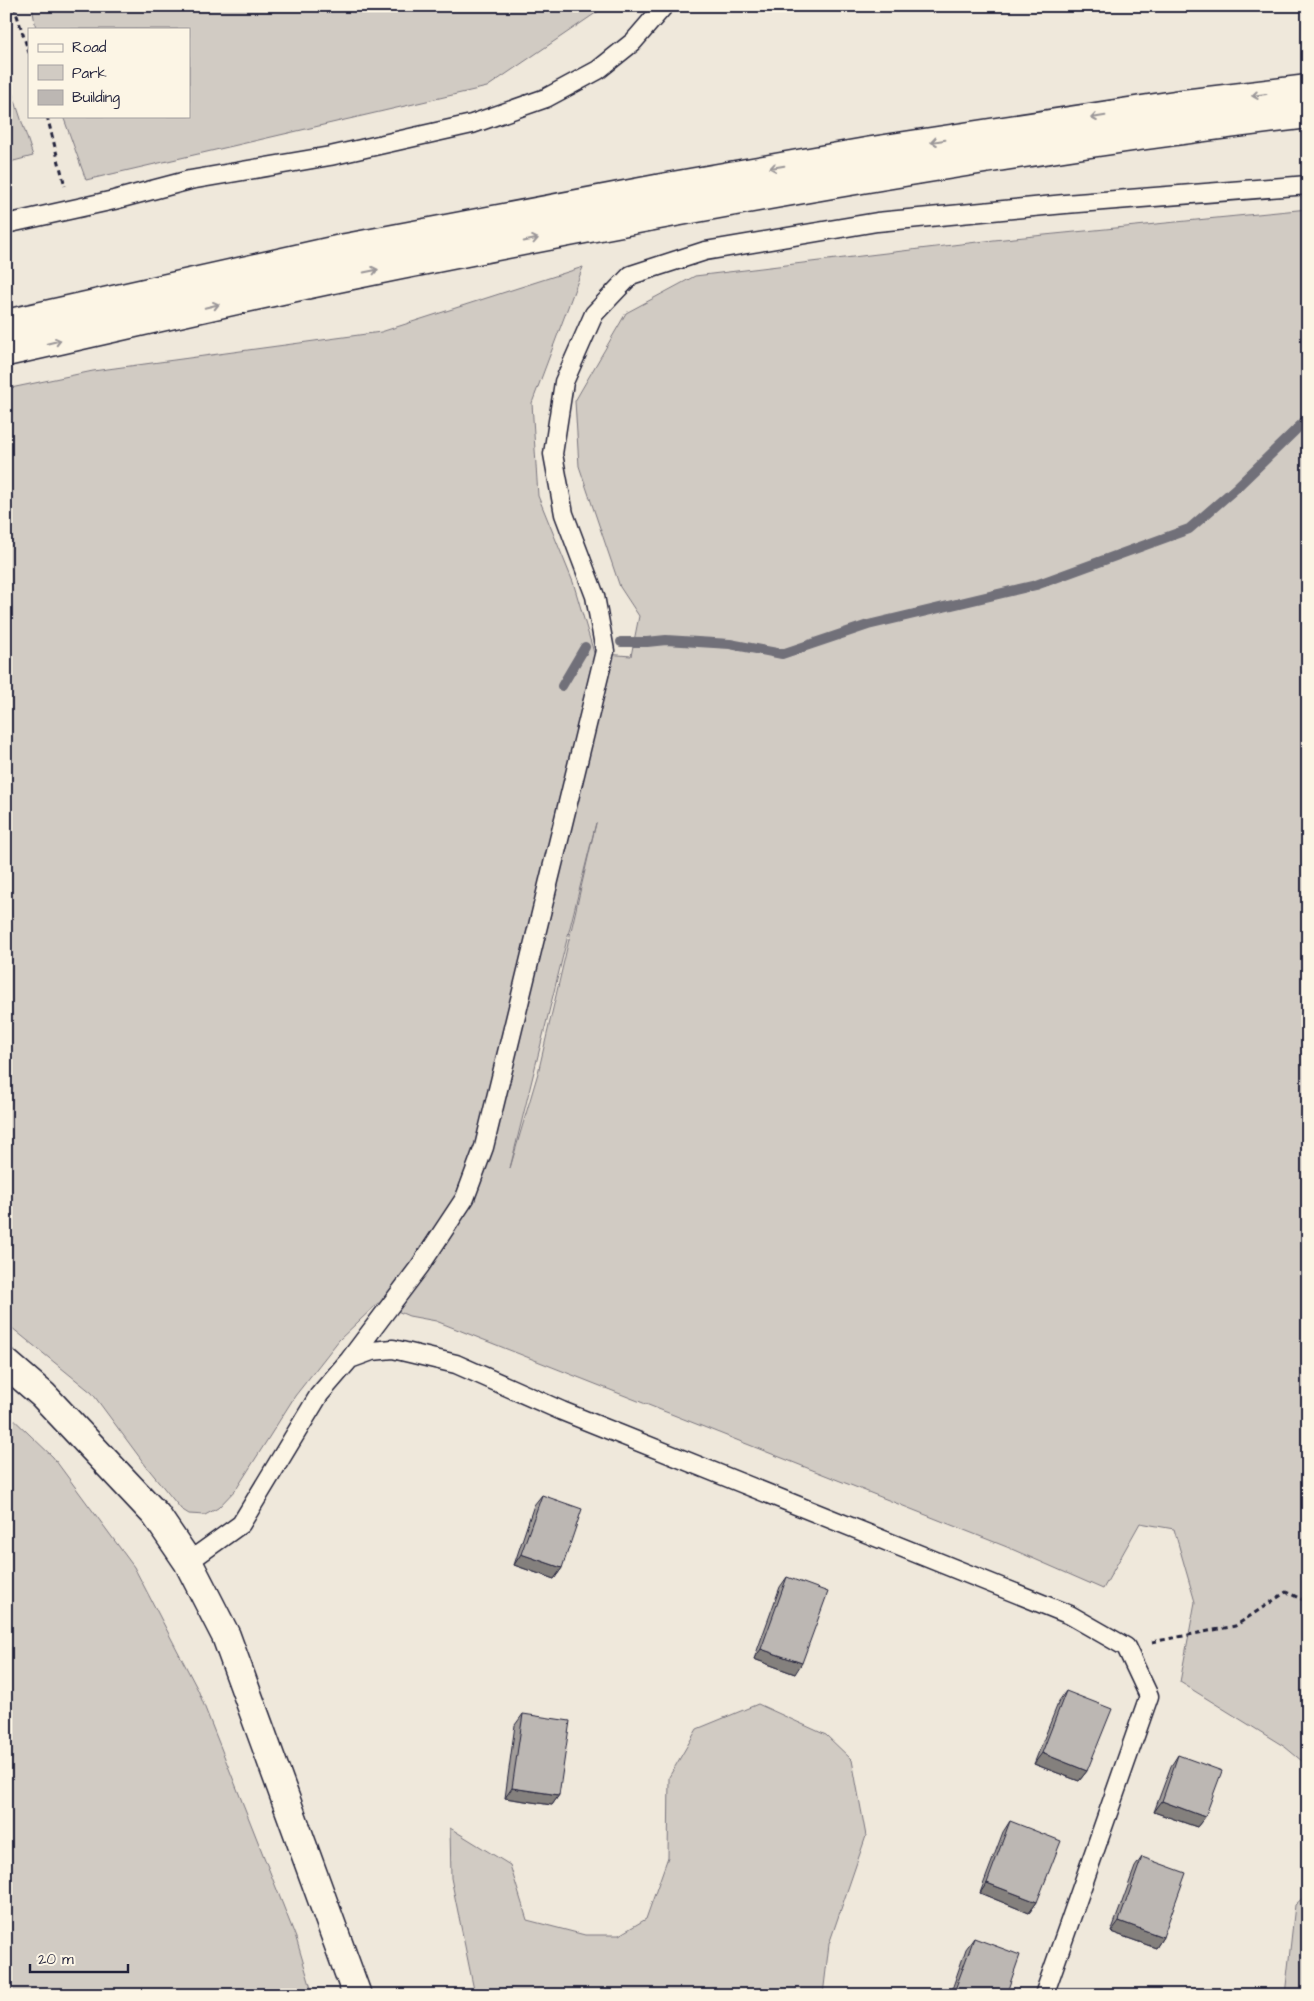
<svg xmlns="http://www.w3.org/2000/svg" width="1314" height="2001" font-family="'Architects Daughter',sans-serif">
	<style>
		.green { fill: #d1cbc3; stroke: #7a767f; fill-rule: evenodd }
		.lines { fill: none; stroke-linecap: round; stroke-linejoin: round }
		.stream { stroke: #716f79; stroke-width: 10 }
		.service-casing { stroke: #22223b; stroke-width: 21 }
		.tertiary-casing { stroke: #22223b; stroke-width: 31 }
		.secondary-casing { stroke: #22223b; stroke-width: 31 }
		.path { stroke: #22223b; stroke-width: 3; stroke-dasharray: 5 4; stroke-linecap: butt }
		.service { stroke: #fcf5e5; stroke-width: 18 }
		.tertiary { stroke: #fcf5e5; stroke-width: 28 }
		.secondary { stroke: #fcf5e5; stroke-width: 28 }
		.wall { fill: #a29d9a; stroke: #22223b }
		.shaded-wall { fill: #84807d; stroke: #22223b }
		.building { fill: #bcb7b3; stroke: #22223b }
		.oneway { stroke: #9a9698 }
	</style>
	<rect width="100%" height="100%" fill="#efe8db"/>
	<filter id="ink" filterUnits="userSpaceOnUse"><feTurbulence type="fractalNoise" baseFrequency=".02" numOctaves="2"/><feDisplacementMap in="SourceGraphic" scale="10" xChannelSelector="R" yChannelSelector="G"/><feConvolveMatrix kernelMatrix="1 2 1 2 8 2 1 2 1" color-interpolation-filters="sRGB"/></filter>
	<g filter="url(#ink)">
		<!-- green -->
		<path class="green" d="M32,6H606L487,87L86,180L63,116H189V29H36Z
			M6,73L33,156L6,163Z
			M1308,209V1766L1285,1747L1180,1682L1195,1602L1174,1529L1140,1523L1103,1589L1007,1547L436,1321L409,1316L378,1303L339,1340L295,1396L237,1488L218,1508L205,1515L189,1514L181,1509L146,1466L92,1393L6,1323V389L93,371L381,332L583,267L532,403L538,496L573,582L594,653L631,656L639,616L620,587L579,466L575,401L626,313L695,276L994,240ZM596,823L538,1073L510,1168Z
			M6,1412L53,1457L134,1567L198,1690L296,1938L313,1995H6Z
			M758,1704L826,1735L852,1760L866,1836L829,1944L823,1995H475L451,1878L450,1828L510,1865L527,1920L585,1935H619L646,1919L668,1857L669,1777L697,1729Z
			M1308,1893V1995H1285L1295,1905Z"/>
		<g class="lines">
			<!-- stream -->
			<path class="stream" d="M621,642H647L666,640L730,644L782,654L868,625L1036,585L1189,529L1235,489L1308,418
				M562,686L585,647"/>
			<!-- service casing -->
			<g class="service-casing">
				<path id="service" d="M6,224L114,200L190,180L330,156L472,124L546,98L598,70L633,42L664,6
					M350,1359L420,1266L465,1198L484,1147L605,651L595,596L564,514L553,454L564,382L594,314L631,275L705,251L877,222L1065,204L1308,185
					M188,1562L241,1524L319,1395L350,1359L372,1351L393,1349L456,1364L562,1411L1070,1615L1126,1647L1149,1696L1044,1995"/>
			</g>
			<!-- tertiary casing -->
			<g class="tertiary-casing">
				<path id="tertiary" d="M6,1363L43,1395L156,1515L188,1562L226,1636L357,1995"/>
			</g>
			<!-- secondary casing -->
			<g class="secondary-casing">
				<path id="secondary" d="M6,324L346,248L662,188L872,151L1175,105L1308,89
					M6,352C123,326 240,298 357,274C671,210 989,152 1308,114"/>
			</g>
			<!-- path -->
			<path class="path" d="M14,6L29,53
				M47,116L65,186
				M1152,1642L1235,1626L1286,1592L1308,1602"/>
			<!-- service -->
			<use href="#service" class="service"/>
			<!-- tertiary -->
			<use href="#tertiary" class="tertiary"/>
			<!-- secondary -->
			<use href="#secondary" class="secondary"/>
		</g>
		<!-- wall -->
		<path class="wall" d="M542,1495L562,1568L554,1579L514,1565L534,1505Z
			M787,1577L795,1674L754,1659L780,1587Z
			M1066,1691L1087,1771L1079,1781L1034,1764L1059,1701Z
			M523,1714L559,1795L552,1805L505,1798L515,1725Z
			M1178,1755L1205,1817L1197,1827L1154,1812L1171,1766Z
			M1010,1821L1037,1902L1029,1913L980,1893L1003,1832Z
			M1142,1857L1163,1937L1156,1948L1111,1932L1135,1867Z
			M974,1938L1006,1995H950L966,1949Z"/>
		<!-- shaded-wall -->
		<path class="shaded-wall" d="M521,1554L562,1568L554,1579L514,1565Z
			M761,1649L802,1663L795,1674L754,1659Z
			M1042,1753L1087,1771L1079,1781L1034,1764Z
			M512,1788L559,1795L552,1805L505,1798Z
			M1162,1801L1205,1817L1197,1827L1154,1812Z
			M987,1883L1037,1902L1029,1913L980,1893Z
			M1119,1921L1163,1937L1156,1948L1111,1932Z"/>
		<!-- building -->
		<path class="building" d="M542,1495L582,1509L562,1568L521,1554Z
			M787,1577L828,1592L802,1663L761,1649Z
			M1066,1691L1112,1709L1087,1771L1042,1753Z
			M523,1714L570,1721L559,1795L512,1788Z
			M1178,1755L1222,1771L1205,1817L1162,1801Z
			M1010,1821L1061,1841L1037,1902L987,1883Z
			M1142,1857L1186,1873L1163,1937L1119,1921Z
			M974,1938L1020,1955L1006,1995H953Z"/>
		<!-- one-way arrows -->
		<defs><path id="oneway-shaft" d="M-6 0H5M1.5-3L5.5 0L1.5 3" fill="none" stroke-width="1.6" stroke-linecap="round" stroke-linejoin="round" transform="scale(1.25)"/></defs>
		<g class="oneway">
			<use href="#oneway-shaft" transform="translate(1259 95) rotate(173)"/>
			<use href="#oneway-shaft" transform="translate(1098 117) rotate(171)"/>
			<use href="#oneway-shaft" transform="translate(938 141) rotate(171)"/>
			<use href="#oneway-shaft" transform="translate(777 167) rotate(170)"/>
			<use href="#oneway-shaft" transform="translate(531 240) rotate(-11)"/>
			<use href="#oneway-shaft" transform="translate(371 271) rotate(-11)"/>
			<use href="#oneway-shaft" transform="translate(212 306) rotate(-13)"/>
			<use href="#oneway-shaft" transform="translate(54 342) rotate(-13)"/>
		</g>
	</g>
	<!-- margin -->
	<rect width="1314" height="2001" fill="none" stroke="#fcf5e5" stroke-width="25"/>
	<rect x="12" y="12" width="1289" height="1976" fill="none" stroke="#22223b" stroke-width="2" filter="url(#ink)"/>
	<!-- legend -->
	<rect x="28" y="28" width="162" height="90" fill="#fcf5e5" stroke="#a5a1a1"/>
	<rect x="38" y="44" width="25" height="8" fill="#fcf5e5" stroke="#a5a1a1"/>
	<text x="72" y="52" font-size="15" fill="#22223b">Road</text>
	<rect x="38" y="65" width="25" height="15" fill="#d1cbc3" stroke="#a5a1a1"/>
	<text x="72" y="78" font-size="15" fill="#22223b">Park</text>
	<rect x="38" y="90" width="25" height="15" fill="#bcb7b3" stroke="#a5a1a1"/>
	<text x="72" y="102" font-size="15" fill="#22223b">Building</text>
	<!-- scale -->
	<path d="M30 1964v8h98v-8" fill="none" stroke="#22223b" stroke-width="2.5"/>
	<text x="38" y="1964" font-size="15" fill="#22223b" stroke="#fcf5e5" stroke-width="4" paint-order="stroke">20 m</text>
</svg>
